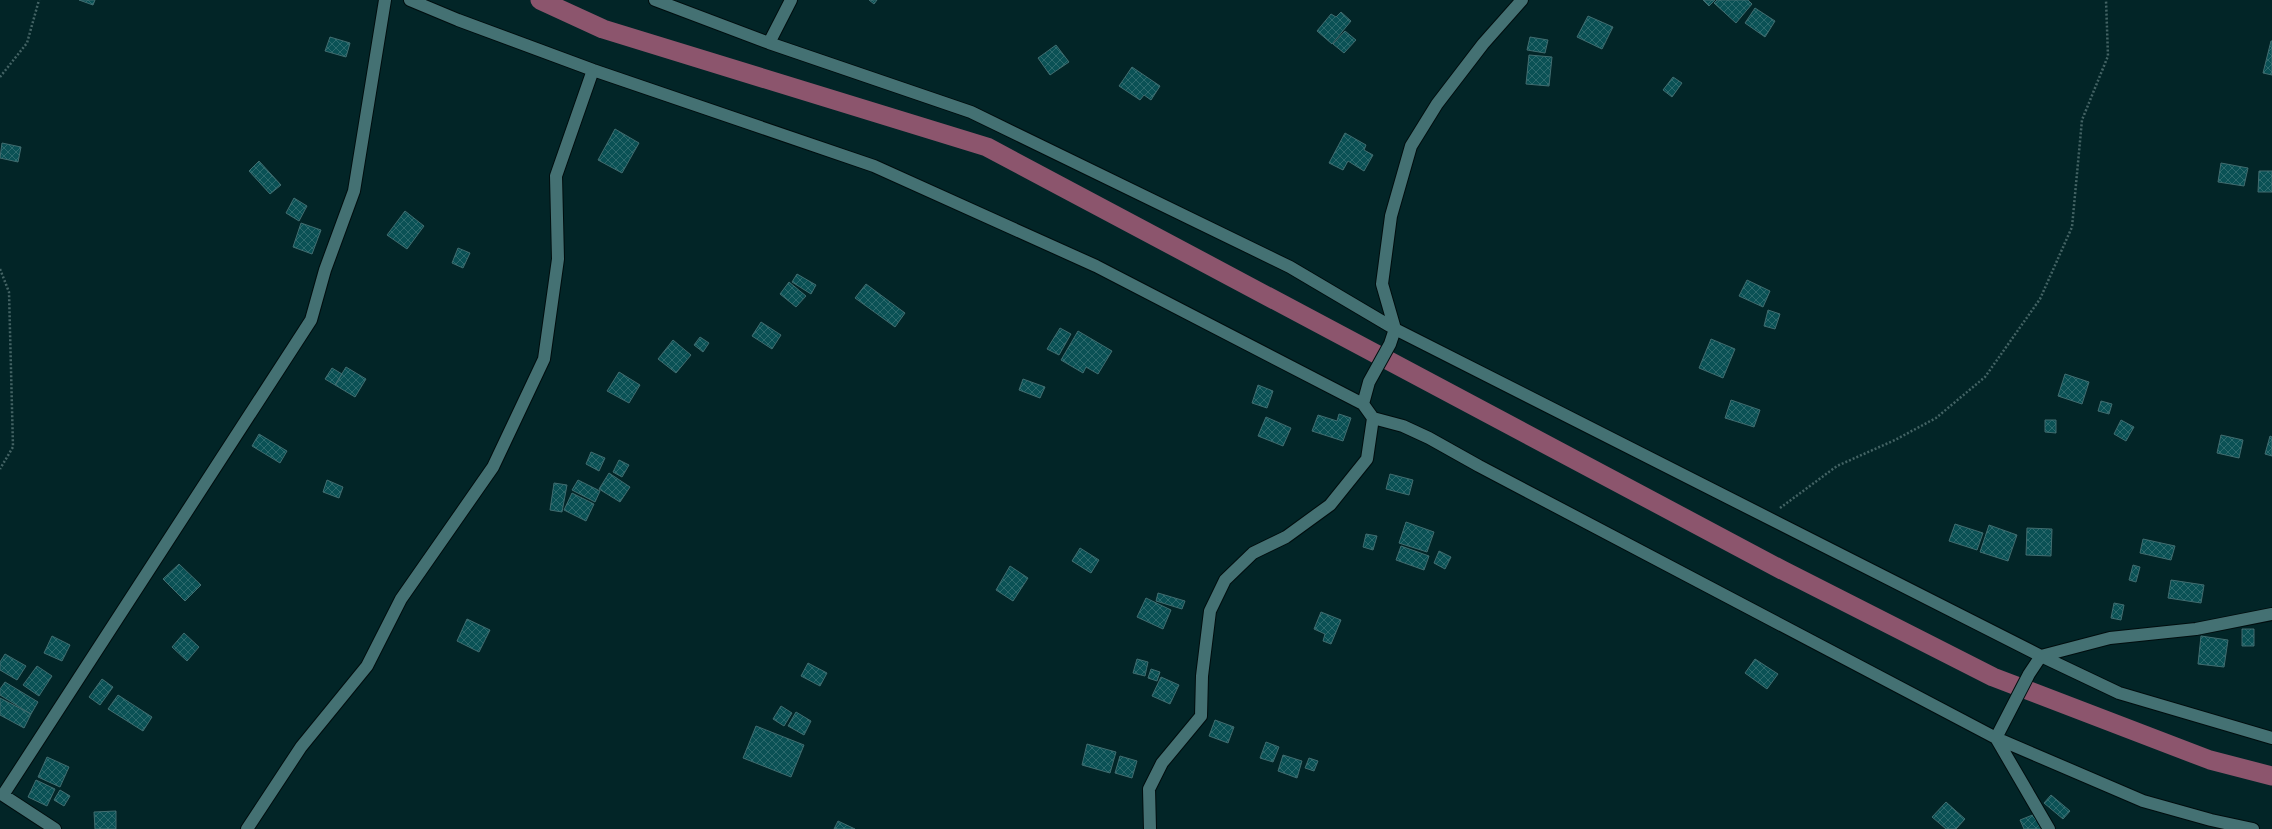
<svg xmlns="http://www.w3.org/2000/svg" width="2272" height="829" font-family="Commissioner,sans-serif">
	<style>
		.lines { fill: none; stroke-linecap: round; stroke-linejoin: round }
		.canal { stroke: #8c556d; stroke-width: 19 }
		.building { fill: url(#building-cross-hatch); stroke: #416d70 }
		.street-casing { stroke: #000d0e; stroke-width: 14 }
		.path { stroke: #436364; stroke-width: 2.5; stroke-dasharray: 2 2; stroke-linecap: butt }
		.street { stroke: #447173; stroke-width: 12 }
	</style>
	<defs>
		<pattern id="building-cross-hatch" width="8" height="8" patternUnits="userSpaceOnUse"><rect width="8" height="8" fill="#0a5155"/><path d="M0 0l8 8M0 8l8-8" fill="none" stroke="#2d6a6d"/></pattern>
	</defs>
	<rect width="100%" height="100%" fill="#022527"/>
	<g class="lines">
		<!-- canal -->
		<path class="canal" d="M540,0L603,29L987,147L1782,570L1993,677L2210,760L2272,776"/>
	</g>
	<!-- building -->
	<path class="building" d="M79,0H95L93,5Z
		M869,0H877L874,4Z
		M1703,0H1715L1709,6Z
		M1717,0H1748L1752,4L1736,23L1714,3Z
		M1755,8L1775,21L1765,37L1745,23Z
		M1341,12L1351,21L1332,44L1317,31L1331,14L1336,17Z
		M1588,16L1613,27L1602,49L1577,37Z
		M1345,31L1356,40L1344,53L1333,44Z
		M330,37L350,43L346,57L325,51Z
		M1530,37L1548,40L1545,53L1527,50Z
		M2271,41H2272V75L2263,73Z
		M1056,45L1069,62L1050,75L1038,58Z
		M1529,55L1552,57L1549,86L1526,84Z
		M1132,67L1160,86L1151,100L1144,95L1140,100L1119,86Z
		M1673,77L1682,83L1672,97L1663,90Z
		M615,129L639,143L622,173L598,160Z
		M1345,133L1366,145L1364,150L1373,155L1364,171L1348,161L1343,170L1329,163Z
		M2,143L21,147L18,162L0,158Z
		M259,161L281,185L270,194L249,171Z
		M2221,163L2248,168L2244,186L2218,182Z
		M2259,171H2272V192H2258Z
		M294,198L307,206L299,221L286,213Z
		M405,211L424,226L407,249L387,235Z
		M301,223L321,230L312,254L293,247Z
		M458,248L470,253L463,268L452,263Z
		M797,274L816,285L811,294L792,282Z
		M1747,280L1770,291L1763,307L1739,296Z
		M789,282L806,296L796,307L780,294Z
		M866,284L905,313L895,327L855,298Z
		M1768,310L1780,314L1775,329L1764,326Z
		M761,322L781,335L772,349L752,336Z
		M1060,328L1071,334L1059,355L1047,349Z
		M1078,331L1112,351L1098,374L1086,367L1083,373L1061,360Z
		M700,337L709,343L703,352L694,345Z
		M1711,339L1735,349L1723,378L1699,368Z
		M673,340L691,355L676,373L658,359Z
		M346,367L366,379L355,397L335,385Z
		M332,368L342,374L335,385L325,379Z
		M619,372L640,385L629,403L607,391Z
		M2065,374L2089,382L2082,404L2058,396Z
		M1023,379L1045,387L1040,398L1019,390Z
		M1258,385L1273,391L1267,408L1252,403Z
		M1731,400L1760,410L1754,427L1725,418Z
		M2101,401L2112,404L2109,414L2098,411Z
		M1339,414L1351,418L1343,441L1312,431L1318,415L1337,421Z
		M1266,417L1291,428L1283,446L1258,436Z
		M2045,420H2056V433L2045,432Z
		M2121,420L2134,427L2126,441L2114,434Z
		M259,434L287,451L280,463L252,446Z
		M2221,435L2243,440L2239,458L2217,453Z
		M2270,436L2272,437V456L2265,454Z
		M591,452L605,458L599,471L586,464Z
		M619,460L629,465L622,477L613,472Z
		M609,473L630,487L620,502L599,489Z
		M1390,474L1413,480L1409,495L1386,489Z
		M327,480L343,487L339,498L323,492Z
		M578,480L600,491L595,502L572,490Z
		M554,483L567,485L562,512L550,510Z
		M572,493L594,504L586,521L564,510Z
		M1406,522L1434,532L1427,552L1399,543Z
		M1955,524L1983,533L1977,550L1949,541Z
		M1989,525L2017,535L2008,561L1980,552Z
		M2027,528L2052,529L2051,556L2026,555Z
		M1366,534L1377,536L1373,550L1363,547Z
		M2143,539L2175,546L2171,560L2140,553Z
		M1401,546L1429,556L1424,570L1396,560Z
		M1080,548L1099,560L1091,573L1072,561Z
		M1439,551L1451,557L1445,569L1434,563Z
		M179,564L201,585L185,601L163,579Z
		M2133,565L2140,567L2136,582L2129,580Z
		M1010,566L1028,578L1013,601L996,590Z
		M2171,580L2204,585L2201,603L2168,598Z
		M1158,593L1185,601L1182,609L1156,601Z
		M1146,598L1171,610L1163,629L1137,617Z
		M2114,603L2124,605L2121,620L2111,618Z
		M1321,612L1341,620L1331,644L1323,641L1325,634L1314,629Z
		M467,619L490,630L479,652L457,641Z
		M2242,629H2254V646H2242Z
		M184,633L199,647L187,661L172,647Z
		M52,636L70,645L62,661L44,653Z
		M2201,636L2228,640L2224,667L2198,664Z
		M5,654L26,666L17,680L0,670V662Z
		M1137,659L1148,662L1145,676L1133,673Z
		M1755,659L1778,674L1767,689L1745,673Z
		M808,663L827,673L820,686L801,676Z
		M37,666L52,676L39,696L23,685Z
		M1151,669L1160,672L1157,681L1148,678Z
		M1161,677L1179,685L1170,704L1152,696Z
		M102,679L113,687L100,705L89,697Z
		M5,682L38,702L31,714L0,695V689Z
		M118,695L152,717L143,731L108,709Z
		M0,698L31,714L24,728L0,715Z
		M781,706L792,713L784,726L773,719Z
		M796,712L811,721L804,735L788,726Z
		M1215,720L1234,727L1228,743L1209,736Z
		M756,726L804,745L791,777L743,758Z
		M1266,742L1279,747L1273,762L1260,758Z
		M1087,744L1116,752L1110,773L1082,765Z
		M1283,755L1302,761L1297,778L1278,771Z
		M1120,756L1137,761L1132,778L1115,773Z
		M47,757L69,767L60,787L38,777Z
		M1309,758L1318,761L1314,771L1305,768Z
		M36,780L55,789L47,806L28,797Z
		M60,790L70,796L64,806L54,800Z
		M2051,795L2070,811L2063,819L2044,803Z
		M1946,802L1965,819L1956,829H1946L1932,817Z
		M116,811V829H95L94,812Z
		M2035,814L2042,829H2024L2020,820Z
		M838,821L855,829H834Z"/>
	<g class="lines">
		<!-- street casing -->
		<g class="street-casing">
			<path id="street" d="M410,0L458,20L593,70L874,166L1096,266L1363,404L1373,418L1403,426L1429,438L1479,466L1996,738L2029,674L2041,656L2110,638L2196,629L2272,614
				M655,0L769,43L971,112L1290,267L1395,329L2041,656L2119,693L2272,738
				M769,43L791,0
				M1363,404L1369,382L1390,344L1395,329L1382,284L1391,216L1411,146L1437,104L1483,44L1522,0
				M1996,738L2143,801L2211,820L2253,829
				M1996,738L2049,829
				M55,829L3,795L311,320L325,270L354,191L385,0
				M247,829L301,747L367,666L401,599L493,467L544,359L558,259L556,176L593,70
				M1150,829L1149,789L1162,763L1201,716L1202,676L1210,611L1225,580L1253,553L1286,537L1330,505L1367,459L1373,418"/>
		</g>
		<!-- path -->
		<path class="path" d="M0,77L27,43L39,0
			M0,269L9,292L13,447L0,469
			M1780,508L1837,466L1895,440L1936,418L1985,377L2040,299L2072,227L2082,120L2108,56L2106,0"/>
		<!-- street -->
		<use href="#street" class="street"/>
	</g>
</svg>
